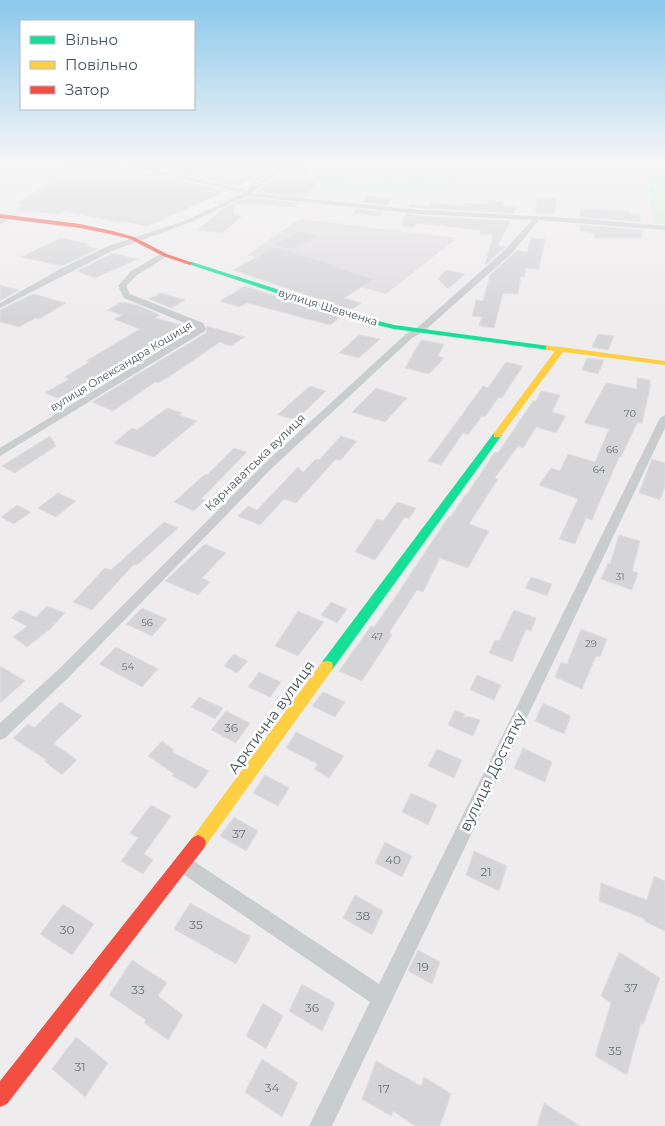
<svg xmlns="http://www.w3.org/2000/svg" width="665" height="1126" font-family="Montserrat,sans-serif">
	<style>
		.education { fill: #dfdddf }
		.green { fill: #cfefd8 }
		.building { fill: #d5d5d7; stroke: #dfdee0 }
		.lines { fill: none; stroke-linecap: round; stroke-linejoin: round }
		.street { fill: #c9cdce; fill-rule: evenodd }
		.fast { fill: #16e098; fill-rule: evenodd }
		.slow { fill: #ffcf43; fill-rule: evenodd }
		.jam { fill: #f24e42; fill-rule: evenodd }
		.labels { text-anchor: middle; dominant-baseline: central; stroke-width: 5; stroke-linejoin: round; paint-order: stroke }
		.number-label { font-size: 10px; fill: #69747a }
		.far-street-label { font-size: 11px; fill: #43525a; stroke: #fff }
		.street-label { font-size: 12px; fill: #43525a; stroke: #fff }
		.near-number-label { font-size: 12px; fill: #69747a }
		.near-street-label { font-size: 15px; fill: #43525a; stroke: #fff }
	</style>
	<rect width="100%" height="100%" fill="#eeeced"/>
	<!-- education -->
	<path class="education" d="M300,219L457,238L386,294L247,255Z"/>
	<!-- green -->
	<path class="green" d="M646,163H665V225L653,224Z
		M317,174L384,179L385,176L460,178L448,186L433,185L415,194L313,189L321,180L312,179Z"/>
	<!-- building -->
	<path class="building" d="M75,163H100L226,191L148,226L122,221L119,222L63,211L58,214L16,210L23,205L15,204L51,182L34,177L51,167L60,169Z
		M159,163H283L247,188L259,176L237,186L151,167Z
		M292,166L311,169L305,174H308L303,178L320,180L305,197L256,192Z
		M367,196L392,198L387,205L362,202Z
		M537,197L556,198L554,214L535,213Z
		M246,198L299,203L296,207L236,203Z
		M488,201L503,202L502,206L517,207L514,213L409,207L410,205L429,206L430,203L463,206L464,203L487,205Z
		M235,203L233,214L242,216L222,233L198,230L221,210Z
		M580,208L630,212V214L640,215L641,222L580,217Z
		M357,209L382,212L379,216L354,213Z
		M406,214L420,216L510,221L498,246L505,247L485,265L493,235L480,234L481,230L416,223L414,227L401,226Z
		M580,225L641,230L642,238H594L595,233L580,231Z
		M299,231L318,236L293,250L273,245Z
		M61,238L89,244L86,246L97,249L62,266L21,257Z
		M531,238L545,239L539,269L526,268L524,277L521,276L518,294L503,293L494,328L479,326L482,317L472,316L476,300L483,301L490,275L517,250L527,252Z
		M275,247L337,265L335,267L374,279L344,298L361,303L351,310L233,270Z
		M113,253L138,259L95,278L77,271Z
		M446,270L465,274L448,289L438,279Z
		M0,285L19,290L0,301Z
		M245,286L341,317L330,325L259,306L247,303L239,307L220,301Z
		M161,293L185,300L171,308L149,299Z
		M33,294L66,303L39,319L35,318L19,327L0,322V310Z
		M122,302L137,305L160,315L155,318L193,328L79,398L70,394L62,400L45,393L69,379L65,377L89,362L86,361L140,329L114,319L122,315L107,310Z
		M207,326L245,337L230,346L220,342L170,376L158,383L155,382L113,411L92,402L206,333Z
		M598,334L614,336L608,350L592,347Z
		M359,335L380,339L359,358L339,353Z
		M421,340L444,344L438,356L444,358L429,374L405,368Z
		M587,358L604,360L598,374L582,370Z
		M506,362L523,366L502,398H498L485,417L482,416L468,435L463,433L441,465L428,461L483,386L488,388Z
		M637,378L650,380V388L642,423H637L621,457H619L592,520L586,518L575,544L559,539L578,499L539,485L551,468L560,471L568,454L595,462L609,429L584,423L606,383L637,389Z
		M310,386L326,391L296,420L277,415Z
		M376,388L407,398L385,422L352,412Z
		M541,391L560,395L552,412L566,416L556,433L536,427L523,448L518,446L495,478L498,479L469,524L489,531L468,568L440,558L423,592L417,590L389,633L392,635L362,681L339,671L371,626L374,627L396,596L449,516H451L466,494H467L495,452L498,453L533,401H536Z
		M167,408L182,413L179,415L197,421L154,457L114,443L132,428L137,430Z
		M50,436L56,446L15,473L2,466Z
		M341,436L357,441L340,461L336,459L296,503L284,499L260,525L238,516L248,506L257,510L298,467L303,472L316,459L319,460Z
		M234,448L247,452L201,499L205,500L194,511L174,502L205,474L207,475Z
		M652,459L665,463V486L660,500L639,493Z
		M58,493L76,501L56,517L38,508Z
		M397,502L416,508L409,519L405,517L375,560L355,552L377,519L383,521Z
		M17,505L31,512L14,524L1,517Z
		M164,522L178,528L137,565L134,564L92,610L73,602L105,568L111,570Z
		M619,535L640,541L632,571L638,573L632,590L601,579L608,563L610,564Z
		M205,544L226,553L202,578L210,582L198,595L165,581Z
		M531,577L552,584L547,596L525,588Z
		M331,602L347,609L337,623L321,615Z
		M47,606L65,613L50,629L27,647L13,637L27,626L11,618L20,610L36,617Z
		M142,608L167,619L152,636L126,624Z
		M514,610L536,618L531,631L526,629L512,662L489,653L495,640L499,641Z
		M298,611L324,622L298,656L275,646Z
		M581,629L607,639L600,657L596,656L582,689L555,677L561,662L567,664Z
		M116,647L158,669L142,687L99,664Z
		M234,654L248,661L237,673L224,666Z
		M0,666L25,681L0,703Z
		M259,672L281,682L270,697L248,687Z
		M477,675L501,685L494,700L470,690Z
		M323,692L345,702L335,717L312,706Z
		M199,697L223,708L215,719L191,707Z
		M60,702L82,716L55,742L54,744L77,760L62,775L44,761L46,760L13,738L28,724L34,728Z
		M543,703L571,716L564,734L535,721Z
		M455,710L465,714L463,717H471L480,720L473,736L448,725Z
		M226,711L250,723L236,743L211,730Z
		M296,732L344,756L329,778L314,769L318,764L286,748Z
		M162,741L174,750L172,752L209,771L196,789L172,776L174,774L148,756Z
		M523,748L552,762L545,782L514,768Z
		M437,749L462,760L454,778L428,766Z
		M265,775L289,788L278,806L253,793Z
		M411,793L437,805L428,825L402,812Z
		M151,805L171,816L144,854L153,860L143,874L121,861L138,838L130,833Z
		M234,817L258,831L246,851L220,836Z
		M385,842L412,856L402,877L375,863Z
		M474,851L507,866L499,891L466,875Z
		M654,876L665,881V931L644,921L645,919L599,901L601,883L647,900Z
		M355,895L383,911L372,935L343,918Z
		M190,903L251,937L236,964L174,929Z
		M63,904L94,924L72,955L40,934Z
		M418,950L440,962L432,984L408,971Z
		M619,952L660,978L643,1025L641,1023L627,1075L595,1056L611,1003L601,996Z
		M132,960L167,983L158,996L183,1015L168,1040L144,1023L146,1020L109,995Z
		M302,984L335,1003L322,1031L289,1011Z
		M263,1003L283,1016L266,1049L246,1036Z
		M76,1037L108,1063L85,1097L52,1069Z
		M262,1059L298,1083L282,1117L245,1092Z
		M376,1061L421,1086L424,1077L451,1094L440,1126H415L393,1111L391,1116L362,1099Z
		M544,1103L580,1126H537Z"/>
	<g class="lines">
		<!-- street -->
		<path class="street" d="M115,163H127L247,190L287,163H294L251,193L420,210L586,219L665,226V230L539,220L512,253L423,332L412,338L271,469L69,677L5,738L0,740V723L59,669L263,465L406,334L417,328L506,249L532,220L420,214L246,196L191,222L112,251L0,308V303L64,267L106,247L187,220L243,193Z
			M7,216L12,217L0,225V220Z
			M162,253L169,255L137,275L126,286L130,294L203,323L206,329L205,331L0,456V448L197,328L124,298L118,286L131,271Z
			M665,415V428L332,1126H309L370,1002L177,870L174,864L177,858L183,855L189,858L379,984L660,418Z"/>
		<!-- fast -->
		<path class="fast" d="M188,262H192L370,319L394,325L549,346L553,348L549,350L394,329L368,323L188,264Z
			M497,432L502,435L332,670L327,671L322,670L321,666L322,662L494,433Z"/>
		<!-- slow -->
		<path class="slow" d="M546,346L561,347L665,361V365L563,352L500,437H494V433L555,351L546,350Z
			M327,661L332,662L333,666L332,670L204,848L198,851L192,848L190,843L192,838L322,662Z"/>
		<!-- jam -->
		<path class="jam" d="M0,214L80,224L113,231L134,237L167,254L193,263L190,265L163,256L130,239L110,234L80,228L0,218Z
			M198,835L204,838L206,843L204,848L7,1104L0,1107V1081L192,838Z"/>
	</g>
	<!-- sky -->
	<linearGradient id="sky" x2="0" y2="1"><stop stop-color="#8bc8eb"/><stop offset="0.51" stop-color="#f7f6f7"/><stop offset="1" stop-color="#f7f6f7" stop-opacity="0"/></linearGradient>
	<rect width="665" height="321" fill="url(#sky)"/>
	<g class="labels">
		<!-- number labels -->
		<g class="number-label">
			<text x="630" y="413">70</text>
			<text x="612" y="449">66</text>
			<text x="599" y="469">64</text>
			<text x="620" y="576">31</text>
			<text x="147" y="622">56</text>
			<text x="377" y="636">47</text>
			<text x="591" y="643">29</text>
			<text x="128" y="666">54</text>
		</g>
		<!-- far-street labels -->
		<g class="far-street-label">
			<text transform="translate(328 307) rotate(17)">вулиця Шевченка</text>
			<text transform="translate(121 366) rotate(-31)">вулиця Олександра Кошиця</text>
		</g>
		<!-- street labels -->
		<g class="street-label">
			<text transform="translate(255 462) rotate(-44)">Карнаватська вулиця</text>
		</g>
		<!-- near-number labels -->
		<g class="near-number-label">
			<text x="231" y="727">36</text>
			<text x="239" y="833">37</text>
			<text x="393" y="859">40</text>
			<text x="486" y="871">21</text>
			<text x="363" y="915">38</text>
			<text x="196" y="924">35</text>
			<text x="67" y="929">30</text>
			<text x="423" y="966">19</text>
			<text x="631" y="987">37</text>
			<text x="138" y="989">33</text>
			<text x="312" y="1007">36</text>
			<text x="615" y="1050">35</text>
			<text x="80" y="1066">31</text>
			<text x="272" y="1087">34</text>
			<text x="384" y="1088">17</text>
		</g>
		<!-- near-street labels -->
		<g class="near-street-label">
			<text transform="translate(271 717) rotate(-54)">Арктична вулиця</text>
			<text transform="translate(492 772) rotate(-64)">вулиця Достатку</text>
		</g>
	</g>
	<!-- legend -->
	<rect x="20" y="20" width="175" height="90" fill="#ffffff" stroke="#b4babd"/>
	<rect x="30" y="36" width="25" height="8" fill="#16e098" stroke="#b4babd"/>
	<text x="65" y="45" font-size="15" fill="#43525a">Вільно</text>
	<rect x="30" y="61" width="25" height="8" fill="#ffcf43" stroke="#b4babd"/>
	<text x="65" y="70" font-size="15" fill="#43525a">Повільно</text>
	<rect x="30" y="86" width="25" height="8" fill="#f24e42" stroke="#b4babd"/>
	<text x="65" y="95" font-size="15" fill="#43525a">Затор</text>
</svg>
